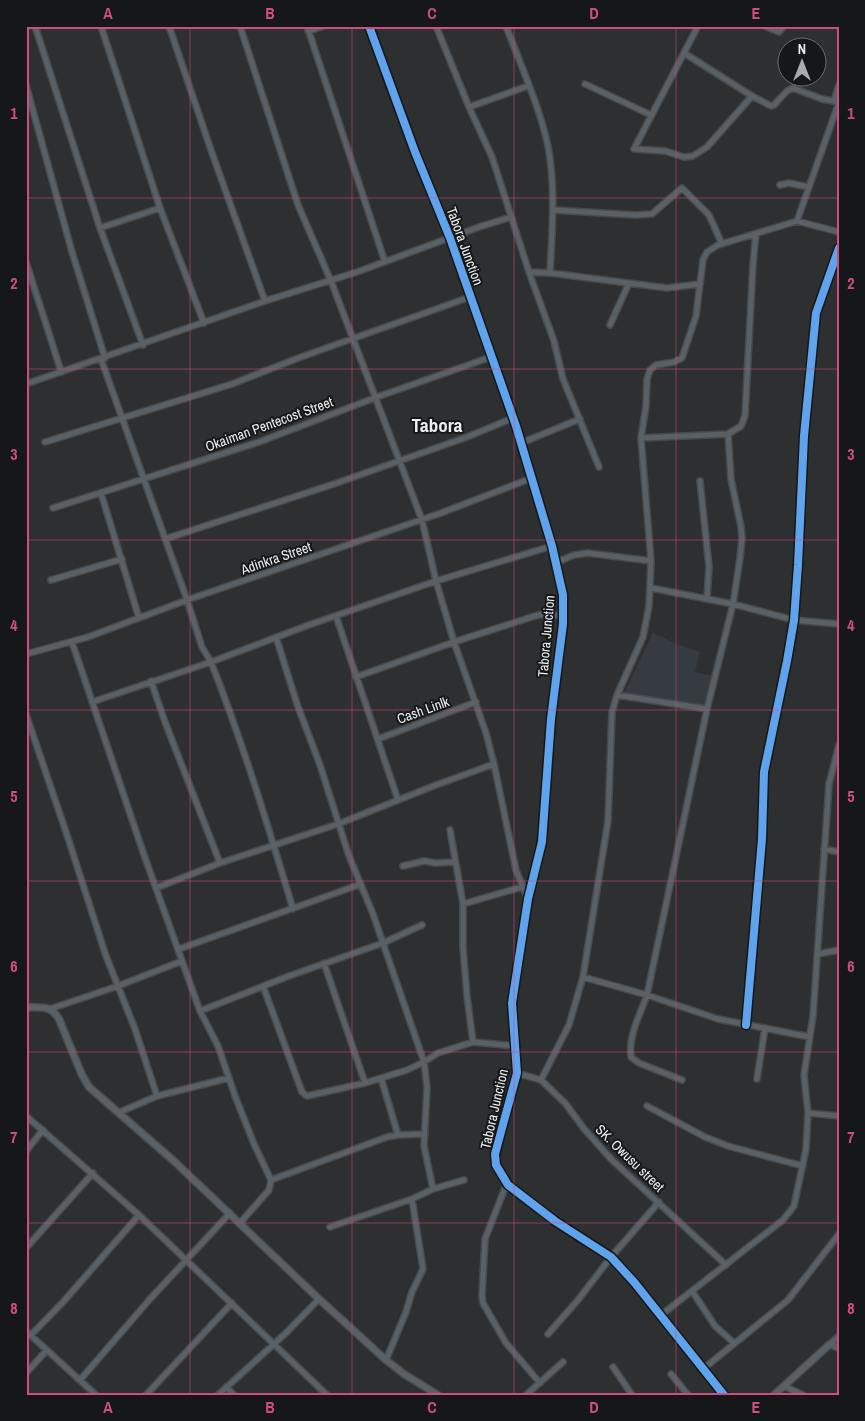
<svg xmlns="http://www.w3.org/2000/svg" width="865" height="1421" font-family="'Archivo Narrow',sans-serif">
	<style>
		.built { fill: #353b40 }
		.lines { fill: none; stroke-linecap: round; stroke-linejoin: round }
		.minor-casing { stroke: #494a4b; stroke-width: 8 }
		.tertiary-casing { stroke: #494a4b; stroke-width: 9 }
		.minor { stroke: #596066; stroke-width: 5 }
		.tertiary { stroke: #596066; stroke-width: 6 }
		.cycleway-casing { stroke: #161718; stroke-width: 11 }
		.cycleway { stroke: #60a3ed; stroke-width: 8 }
		.grid { fill: none; stroke: #cd4e80; stroke-width: 1; stroke-opacity: 0.55 }
		.labels { text-anchor: middle; dominant-baseline: central; stroke-width: 4; stroke-linejoin: round; paint-order: stroke }
		.street-label { font-size: 14px; fill: #edeeef; stroke: #161718 }
		.district-label { font-size: 19px; font-weight: bold; fill: #edeeef; stroke: #161718 }
		.neatline { fill: none; stroke: #cd4e80; stroke-width: 2 }
		.grid-label { font-size: 16px; text-anchor: middle; font-weight: bold; fill: #cd4e80 }
	</style>
	<rect width="100%" height="100%" fill="#2e2f30"/>
	<!-- built -->
	<path class="built" d="M653,633L679,645L700,652L695,672L713,676L705,708L624,694Z"/>
	<g class="lines">
		<!-- minor casing -->
		<g class="minor-casing">
			<path id="minor" d="M35,26L100,228L143,345
				M101,26L160,208L204,323
				M169,26L212,153L265,301
				M240,26L298,205L331,281L422,520L436,581L454,642L486,733L494,764L516,870L528,899
				M307,26L385,262
				M436,26L469,107L492,157L529,272L554,341L563,379L599,467
				M506,26C521,66 539,105 548,146C556,188 552,231 550,273
				M698,26L634,149L665,151L684,157L693,156L707,147L752,96
				M765,26L779,32L784,26
				M308,31L324,26
				M684,53L752,96L771,106L774,105L787,91L793,88L822,99L839,102
				M585,84L651,115
				M26,85L72,252L105,358
				M834,101L839,85
				M469,107L528,86
				M780,185L789,183L808,187
				M553,210L635,215L652,214L682,188L709,215L722,244
				M797,221L839,102
				M100,228L160,208
				M26,262L61,371
				M529,272L550,273L667,288L700,284
				M610,325L629,283
				M101,359L187,600L202,647L211,662C243,743 268,826 293,909
				M26,384L265,301L357,272L479,227L511,217
				M641,438L728,434L741,426L745,416L753,264L756,234
				M45,442L232,384L301,357L470,297
				M521,443L580,419
				M700,481L709,567L707,598
				M101,493L139,618
				M53,508L259,442L377,397L491,357
				M165,539L334,484L467,437L513,418
				M557,562L574,555L588,553L651,561
				M51,580L122,559
				M651,588L733,604L740,558L742,538L741,527L731,479L728,434
				M336,616L398,800
				M276,637L297,704L320,765L349,856L373,914L424,1062L427,1087L424,1146L433,1189L412,1199L423,1269L412,1292L406,1312L386,1360
				M72,642L143,852L200,1011L218,1046L235,1096L254,1144L271,1180L269,1190L240,1223
				M26,654L88,637L187,600L441,513L532,478
				M356,677L454,642L538,615L549,614L563,616
				M151,681L165,722L220,863
				M617,695L707,709
				M92,702L211,662L306,626L436,581L552,546
				M26,714L67,835L106,956L135,1029L157,1096L120,1112
				M378,739L476,702
				M450,830L463,904V948L467,996L473,1042
				M824,849L839,852
				M403,866L424,861L435,863L455,862
				M156,888L220,863L338,824L436,785L494,764
				M463,904L522,887
				M179,949L361,884
				M818,954L839,950
				M324,963L365,1083
				M583,977L608,821L612,712L617,695L643,637L649,606L651,561L641,438L646,406L647,379L650,370L656,365L674,362L682,358L696,316L703,260L707,252L718,245L797,221L839,232
				M263,986L302,1092L307,1096L365,1083L407,1070L424,1062L438,1053L473,1042L516,1046
				M50,1009L118,986L182,961
				M200,1011L289,976L383,943L422,925
				M746,1025L762,839L764,772L787,661L794,620L798,565L804,436L816,313L839,248
				M517,1073L541,1080L565,1103L585,1130L612,1160L726,1265
				M381,1078L398,1135
				M757,1079L765,1028
				M541,1080L569,1025L583,977L647,995L718,1019L810,1037
				M682,1080L639,1063L631,1057C628,1036 640,1015 647,995L707,709L733,604L794,620L839,624
				M157,1096L229,1078
				M647,1106L705,1137L728,1146L803,1166
				M808,1113L839,1116
				M26,1116L139,1215L327,1395
				M26,1151L43,1130
				M271,1180L387,1137L398,1135L425,1134
				M507,1183L485,1239L482,1296L483,1303L506,1343L540,1383
				M433,1189L464,1180
				M330,1227L412,1199
				M26,1248L93,1173
				M692,1291L715,1326L734,1343
				M661,1315L783,1220L794,1206L806,1149L808,1113L804,1075L813,1016L829,784L839,745
				M26,1331L96,1395
				M548,1334L578,1300L611,1257L659,1202
				M31,1335L64,1301L139,1215
				M830,1344L839,1336
				M613,1367L632,1395
				M703,1369L788,1300L839,1234
				M26,1373L47,1350
				M671,1374L688,1395
				M80,1380L150,1299L230,1213
				M784,1386L803,1395
				M226,1387L234,1395
				M146,1395L232,1303
				M218,1395L286,1333L319,1299
				M526,1395L563,1362"/>
		</g>
		<!-- tertiary casing -->
		<g class="tertiary-casing">
			<path id="tertiary" d="M369,26L415,152L450,238L516,426L552,546L563,595V624L551,719L542,842L528,899L512,1003L517,1073L495,1154L496,1165L508,1185L555,1221L611,1257L634,1282L724,1395
				M26,1007C41,1008 50,1004 59,1019L82,1075L89,1087L175,1162L319,1299L386,1360L404,1374L438,1395
				M774,1395L830,1344L839,1348"/>
		</g>
		<!-- minor -->
		<use href="#minor" class="minor"/>
		<!-- tertiary -->
		<use href="#tertiary" class="tertiary"/>
		<!-- cycleway casing -->
		<g class="cycleway-casing">
			<path id="cycleway" d="M369,26L415,152L450,238L516,426L552,546L563,595V624L551,719L542,842L528,899L512,1003L517,1073L495,1154L496,1165L508,1185L555,1221L611,1257L634,1282L724,1395
				M746,1025L762,839L764,772L787,661L794,620L798,565L804,436L816,313L839,248"/>
		</g>
		<!-- cycleway -->
		<use href="#cycleway" class="cycleway"/>
	</g>
	<!-- grid -->
	<path class="grid" d="M190,26V1395M352,26V1395M514,26V1395M676,26V1395M26,198H839M26,369H839M26,540H839M26,710H839M26,881H839M26,1052H839M26,1223H839"/>
	<g class="labels">
		<!-- street labels -->
		<g class="street-label">
			<text transform="translate(465 246) rotate(70)">Tabora Junction</text>
			<text transform="translate(269 424) rotate(-20)">Okaiman Pentecost Street</text>
			<text transform="translate(276 558) rotate(-19)">Adinkra Street</text>
			<text transform="translate(546 636) rotate(-85)">Tabora Junction</text>
			<text transform="translate(423 710) rotate(-20)">Cash Linlk</text>
			<text transform="translate(494 1109) rotate(-77)">Tabora Junction</text>
			<text transform="translate(630 1158) rotate(44)">SK. Owusu street</text>
		</g>
		<!-- district labels -->
		<g class="district-label">
			<text x="437" y="425">Tabora</text>
		</g>
	</g>
	<!-- border -->
	<rect width="865" height="1421" fill="none" stroke="#161718" stroke-width="55"/>
	<!-- north arrow -->
	<g transform="translate(802 62)"><circle r="24" fill="#161718" stroke="#6c6d6e"/>
	<path d="M0-4L9 19L0 12L-9 19Z" fill="#aaabac"/>
	<text y="-8" font-size="14" font-weight="bold" text-anchor="middle" fill="#edeeef">N</text>
	</g>
	<rect x="28" y="28" width="810" height="1366" class="neatline"/>
	<g class="grid-label">
		<text x="108" y="19">A</text>
		<text x="270" y="19">B</text>
		<text x="432" y="19">C</text>
		<text x="594" y="19">D</text>
		<text x="756" y="19">E</text>
		<text x="14" y="119">1</text>
		<text x="851" y="119">1</text>
		<text x="14" y="289">2</text>
		<text x="851" y="289">2</text>
		<text x="14" y="460">3</text>
		<text x="851" y="460">3</text>
		<text x="14" y="631">4</text>
		<text x="851" y="631">4</text>
		<text x="14" y="802">5</text>
		<text x="851" y="802">5</text>
		<text x="14" y="972">6</text>
		<text x="851" y="972">6</text>
		<text x="14" y="1143">7</text>
		<text x="851" y="1143">7</text>
		<text x="14" y="1314">8</text>
		<text x="851" y="1314">8</text>
		<text x="108" y="1413">A</text>
		<text x="270" y="1413">B</text>
		<text x="432" y="1413">C</text>
		<text x="594" y="1413">D</text>
		<text x="756" y="1413">E</text>
	</g>
</svg>
